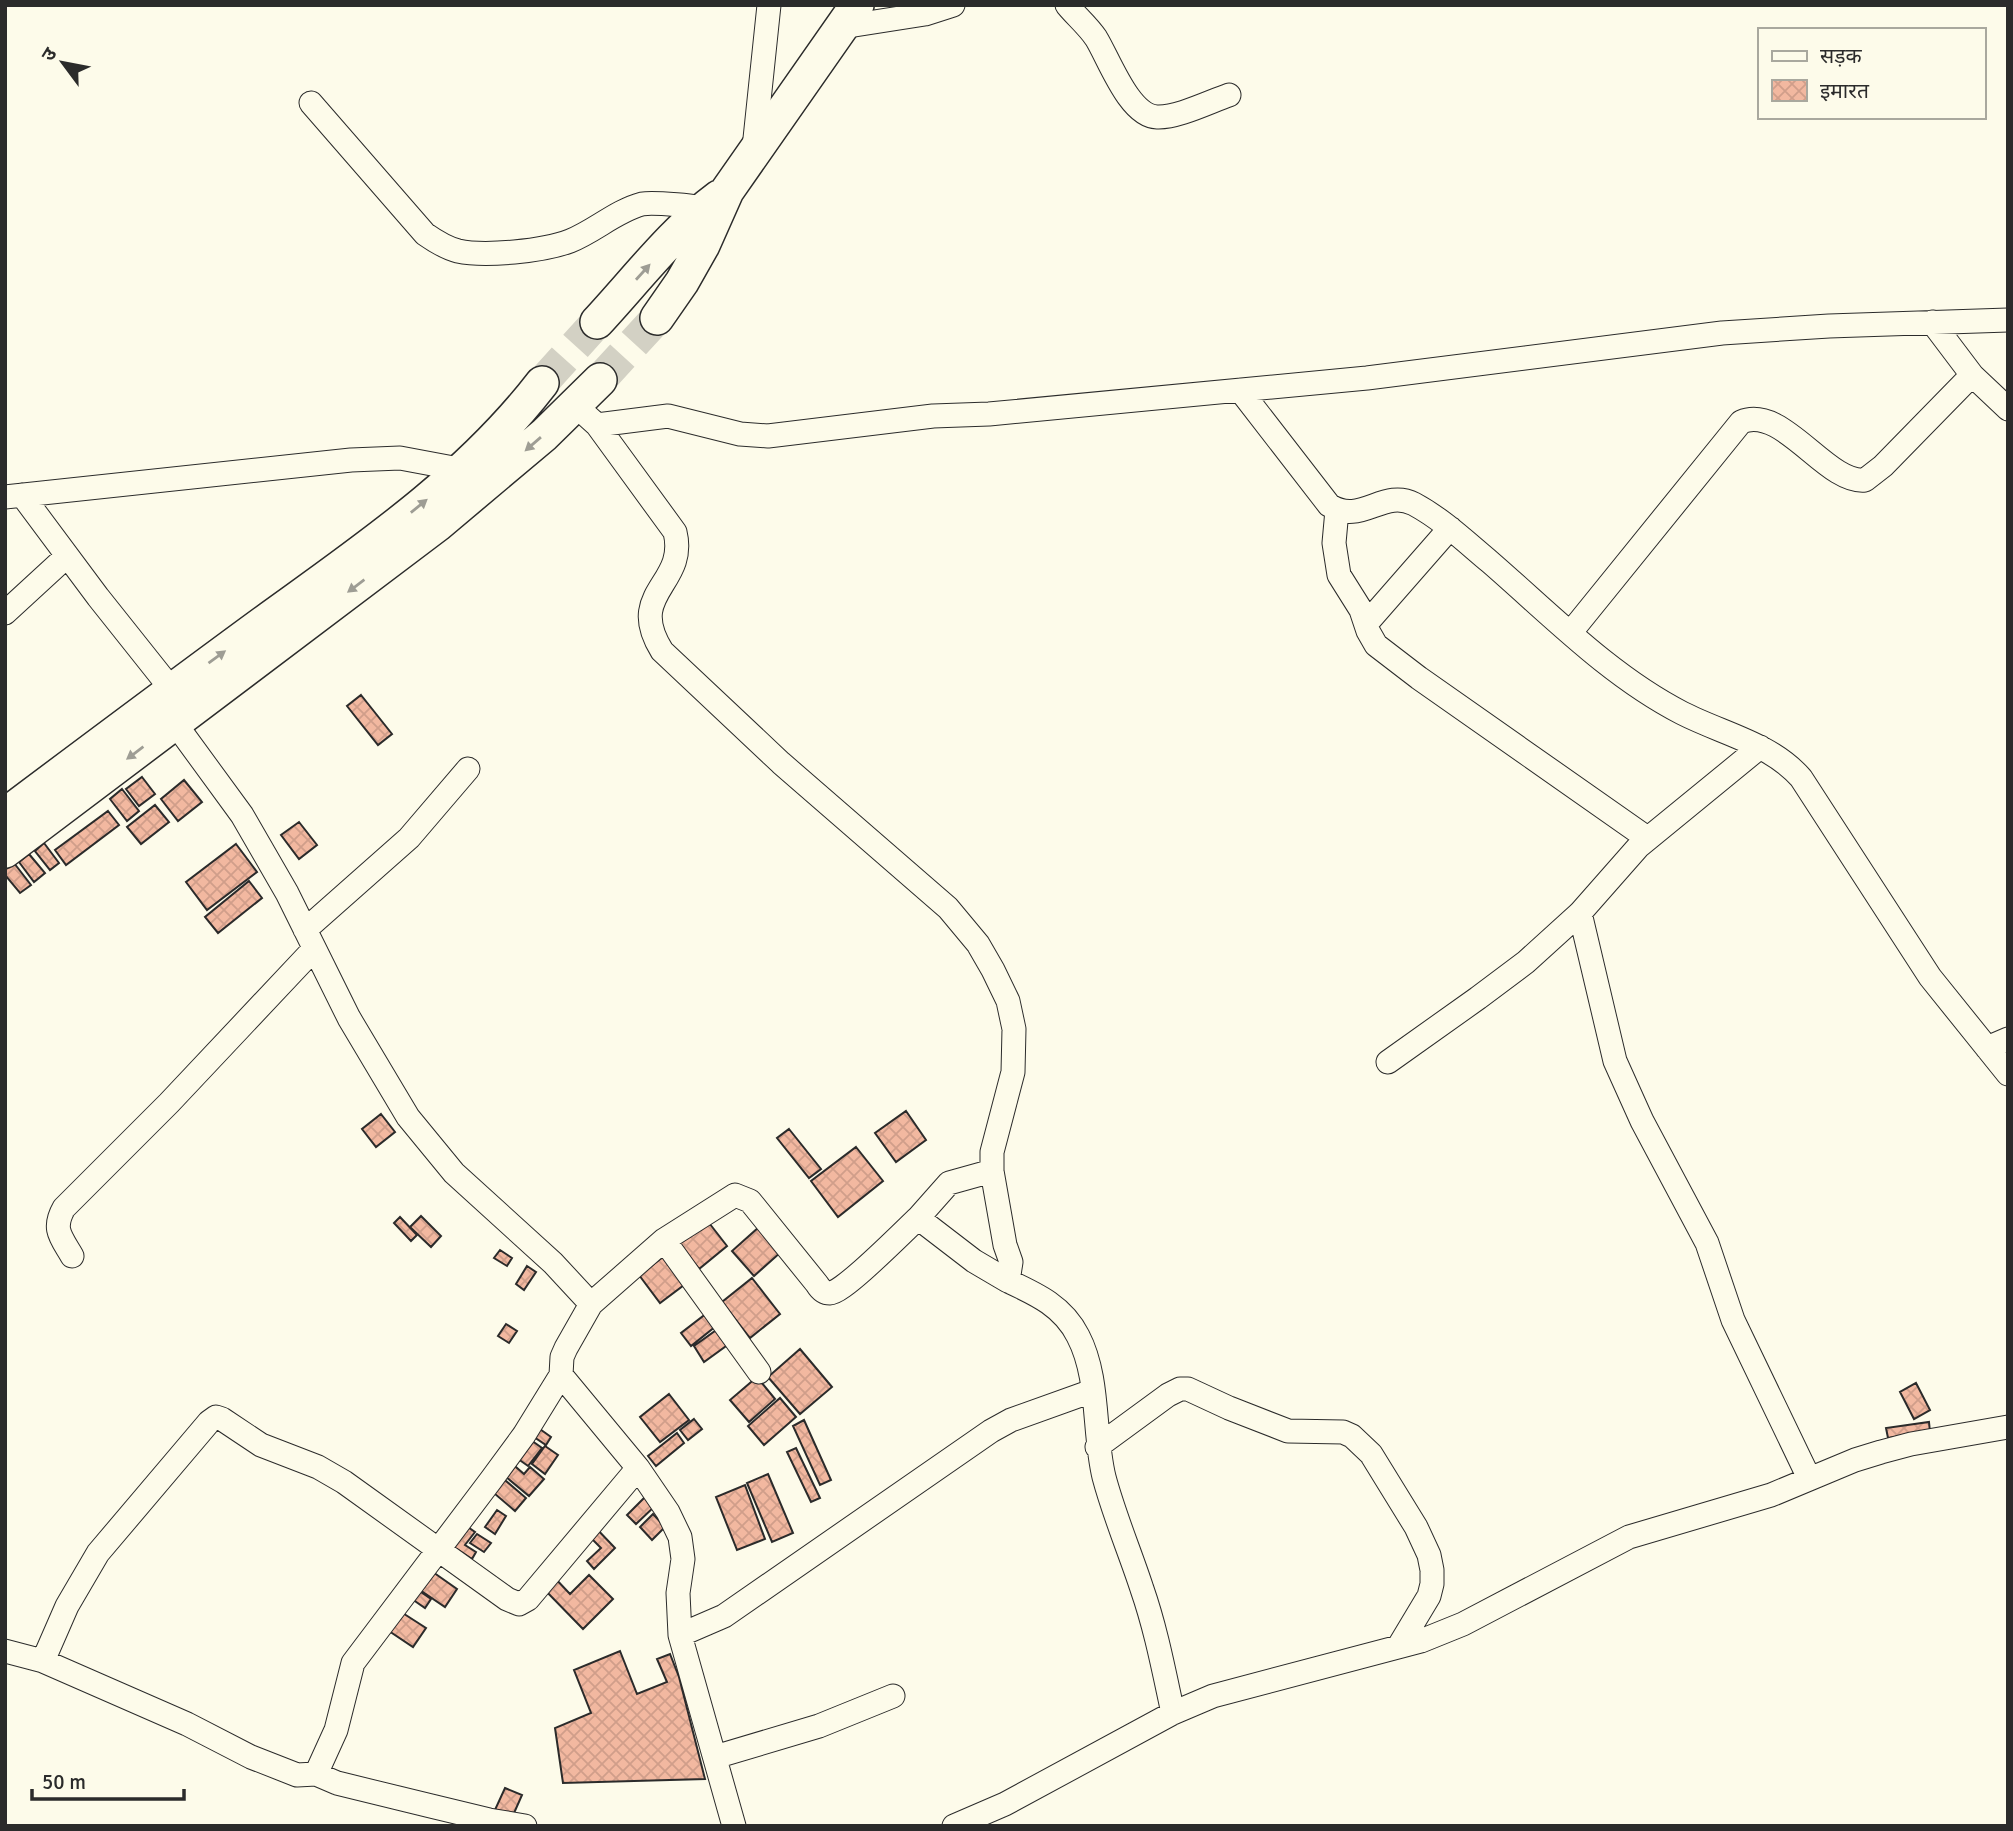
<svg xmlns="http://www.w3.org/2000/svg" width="2013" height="1831" font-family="Signika,'Noto Sans Devanagari',sans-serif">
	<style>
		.building { fill: url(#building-cross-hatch); stroke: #2b2b2b; stroke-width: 2 }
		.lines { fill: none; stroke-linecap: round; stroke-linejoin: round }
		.highway-tunnel { stroke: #d3d1c4; stroke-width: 33; stroke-dasharray: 33 17; stroke-linecap: butt }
		.minor-casing { stroke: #2b2b2b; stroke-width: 25 }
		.highway-casing { stroke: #2b2b2b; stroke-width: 36 }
		.minor { stroke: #fdfbea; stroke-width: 23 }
		.highway { stroke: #fdfbea; stroke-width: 33 }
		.oneway { fill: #9e9d94 }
	</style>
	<defs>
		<pattern id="building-cross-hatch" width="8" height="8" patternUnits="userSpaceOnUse" patternTransform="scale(1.75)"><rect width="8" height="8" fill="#f2b8a0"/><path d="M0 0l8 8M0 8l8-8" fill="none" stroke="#d09e8a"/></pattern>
	</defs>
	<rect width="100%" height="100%" fill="#fdfbea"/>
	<!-- building -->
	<path class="building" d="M361,695L392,734L378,745L347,706Z
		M142,777L155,794L139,806L126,789Z
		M184,780L202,802L178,821L161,799Z
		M122,789L139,811L127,821L110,799Z
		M155,805L169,822L141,844L127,827Z
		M108,811L119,825L66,865L55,850Z
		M299,822L317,845L299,859L281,835Z
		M44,843L59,863L50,870L35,851Z
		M236,844L257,872L207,910L186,882Z
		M29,854L45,873L34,882L19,862Z
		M14,863L31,885L20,893L5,875V870Z
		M249,881L262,898L218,933L205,917Z
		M906,1111L926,1140L896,1162L875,1133Z
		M381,1114L395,1132L376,1147L362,1129Z
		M789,1129L821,1169L809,1178L777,1138Z
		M856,1147L883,1181L838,1217L811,1181Z
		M421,1216L441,1236L431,1247L410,1227Z
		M400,1217L417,1235L411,1241L394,1223Z
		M706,1219L727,1246L699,1269L677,1242Z
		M759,1227L781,1252L754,1276L732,1251Z
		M500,1250L512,1258L507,1266L494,1258Z
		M667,1254L688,1282L660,1303L639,1275Z
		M527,1266L536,1272L524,1290L516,1284Z
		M752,1278L780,1314L750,1338L722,1302Z
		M711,1310L721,1322L691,1346L681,1333Z
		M506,1324L517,1331L509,1343L498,1336Z
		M722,1326L733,1341L704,1362L694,1346Z
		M800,1349L832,1387L800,1414L768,1377Z
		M757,1377L775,1399L749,1422L730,1400Z
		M1916,1383L1930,1410L1914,1419L1900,1392Z
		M669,1394L689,1420L660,1442L640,1417Z
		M780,1398L796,1417L764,1445L748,1426Z
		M694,1419L702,1429L688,1440L680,1430Z
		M804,1420L831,1480L820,1485L793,1426Z
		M1929,1422L1930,1432L1888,1438L1886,1428Z
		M537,1427L551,1437L546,1445L531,1435Z
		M677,1433L684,1443L656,1466L648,1456Z
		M528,1438L542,1448L528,1466L514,1456Z
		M545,1446L558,1455L545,1474L532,1464Z
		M796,1448L820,1498L811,1502L787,1452Z
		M509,1461L524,1474L530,1467L544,1479L529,1496L500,1472Z
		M768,1474L793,1533L772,1542L747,1483Z
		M499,1475L526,1498L515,1511L488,1488Z
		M745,1485L765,1539L737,1550L716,1497Z
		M646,1496L655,1506L636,1524L627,1515Z
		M497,1510L506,1516L495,1534L485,1527Z
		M653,1514L665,1527L652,1540L640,1527Z
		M462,1523L475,1532L465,1545L476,1552L472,1559L448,1543Z
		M594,1526L615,1548L594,1569L587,1561L601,1548L587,1534Z
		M477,1534L491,1543L484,1552L470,1543Z
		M430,1570L457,1589L445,1607L417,1588Z
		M552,1575L570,1594L589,1575L613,1599L583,1629L541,1586Z
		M418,1590L431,1599L425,1608L412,1599Z
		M398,1610L426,1628L413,1647L386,1629Z
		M620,1651L637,1694L667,1682L657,1659L670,1654L679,1677L705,1779L563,1783L555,1728L591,1713L574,1670Z
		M505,1788L522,1795L511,1820L494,1812Z"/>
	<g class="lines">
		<!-- highway-tunnel -->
		<path class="highway-tunnel" d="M600,380L657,318
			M542,383L597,322"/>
		<!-- minor casing -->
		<g class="minor-casing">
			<path id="minor" d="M1067,5C1076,16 1088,26 1096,38C1109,59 1129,116 1157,117C1177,118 1209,102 1229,95
				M842,27L925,14L953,5
				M311,103L425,234C435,241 446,248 458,251C485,257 544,251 570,241C595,231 616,211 642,204C653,202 700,206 712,210
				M754,148L769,5
				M1932,322L1972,375L2008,409
				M1240,390L1329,505C1361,526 1383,488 1414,504C1442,519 1466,542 1490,562C1551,615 1610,676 1682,713C1723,734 1770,743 1801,778L1930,977L2008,1074
				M576,406L597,425L675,532C688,585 625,592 662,651L781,763L948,908L978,944L993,970L1008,1001L1014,1029L1013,1072L992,1152V1171L1005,1245L1011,1262L1008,1281C1036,1294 1063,1306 1078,1336C1100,1378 1093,1432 1104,1477C1114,1515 1130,1552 1142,1589C1156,1629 1164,1672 1173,1713
				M597,425L668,416L740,434L768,436L933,416L989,414L1367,378L1722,333L1829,326L2008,320
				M22,495L98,597L172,690
				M5,497L351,460L400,458L464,470
				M1337,510L1334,543L1339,575L1361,610L1368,631L1376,645L1419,678L1647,838
				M5,613L67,556
				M1366,624L1450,528
				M1571,632L1741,422C1783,404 1826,484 1865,480L1883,466L1972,375
				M166,711L242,815L287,893L349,1018L408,1117L454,1173L553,1263L591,1304
				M1580,913L1615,1061L1642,1121L1707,1243L1733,1320L1809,1478
				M305,930L409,838L468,769
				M1987,1048L2008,1039
				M1388,1062L1478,998L1526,962L1580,913L1639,846L1760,747
				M918,1218L949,1183L992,1171
				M664,1240L759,1372
				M72,1256C61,1237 52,1229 64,1208L169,1103L314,949
				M1097,1447L1168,1395L1180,1389H1188L1229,1408L1288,1431L1343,1432L1352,1436L1371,1454L1416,1527L1429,1555L1432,1570V1584L1429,1596L1399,1646
				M680,1635L724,1616L991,1431L1011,1420L1092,1391
				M5,1651L43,1661L187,1724L251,1757L297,1775L316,1774L337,1783L431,1806L489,1820L525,1826
				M43,1661L67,1606L98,1553L209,1422L216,1417L222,1419L261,1445L318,1467L344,1482L507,1599L519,1604L528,1599L638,1468
				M715,1757L819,1726L893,1696
				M316,1774L336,1730L353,1663L491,1480L524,1435L561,1375
				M734,1826L680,1635L678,1593L683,1559L680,1537L668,1512L638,1468L561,1375L562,1357L566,1348L591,1304L664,1240L735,1195L750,1201L817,1284C820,1289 824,1293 830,1293C842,1294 905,1230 918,1218L974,1261L1008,1281
				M954,1826L1005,1804L1173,1713L1213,1696L1421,1641L1463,1624L1629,1537L1771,1495L1855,1460L1881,1452L1911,1444L2008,1427"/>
		</g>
		<!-- highway casing -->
		<g class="highway-casing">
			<path id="highway" d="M657,318L682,282L703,245L727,191L857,5
				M597,322C636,280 673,231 719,197
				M5,815C93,749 181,683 270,618C367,548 468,479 542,383
				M5,851L437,525L544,435L600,380"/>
		</g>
		<!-- minor -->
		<use href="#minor" class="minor"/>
		<!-- highway -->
		<use href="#highway" class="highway"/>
	</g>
	<!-- one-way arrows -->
	<defs><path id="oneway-solid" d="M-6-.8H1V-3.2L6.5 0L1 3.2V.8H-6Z" transform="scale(1.75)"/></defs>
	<g class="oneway">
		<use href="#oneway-solid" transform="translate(643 272) rotate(-48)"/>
		<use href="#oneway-solid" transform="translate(533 444) rotate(139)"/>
		<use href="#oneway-solid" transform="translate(419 506) rotate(-39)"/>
		<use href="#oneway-solid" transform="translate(356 586) rotate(143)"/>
		<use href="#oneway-solid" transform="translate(217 657) rotate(-36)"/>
		<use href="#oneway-solid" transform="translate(135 753) rotate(143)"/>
	</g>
	<!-- border -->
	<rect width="2013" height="1831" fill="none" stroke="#2b2b2b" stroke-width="14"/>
	<!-- legend -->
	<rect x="1758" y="28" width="228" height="91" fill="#fdfbea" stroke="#a9a89e" stroke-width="2"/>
	<rect x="1772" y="51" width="35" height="10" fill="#fdfbea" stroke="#a9a89e" stroke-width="2"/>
	<text x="1820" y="63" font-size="21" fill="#2b2b2b">सड़क</text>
	<rect x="1772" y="80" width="35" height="21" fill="url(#building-cross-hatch)" stroke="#a9a89e" stroke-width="2"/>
	<text x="1820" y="98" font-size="21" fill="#2b2b2b">इमारत</text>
	<!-- north arrow -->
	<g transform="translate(63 63) rotate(302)" stroke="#fdfbea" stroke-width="5" paint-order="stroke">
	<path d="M0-5L12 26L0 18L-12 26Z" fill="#2b2b2b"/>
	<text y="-10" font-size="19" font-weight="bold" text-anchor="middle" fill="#2b2b2b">उ</text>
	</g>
	<!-- scale -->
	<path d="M32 1789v10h152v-10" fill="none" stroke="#2b2b2b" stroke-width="3.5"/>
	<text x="42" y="1789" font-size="21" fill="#2b2b2b" stroke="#fdfbea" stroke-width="5" paint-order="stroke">50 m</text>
</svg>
